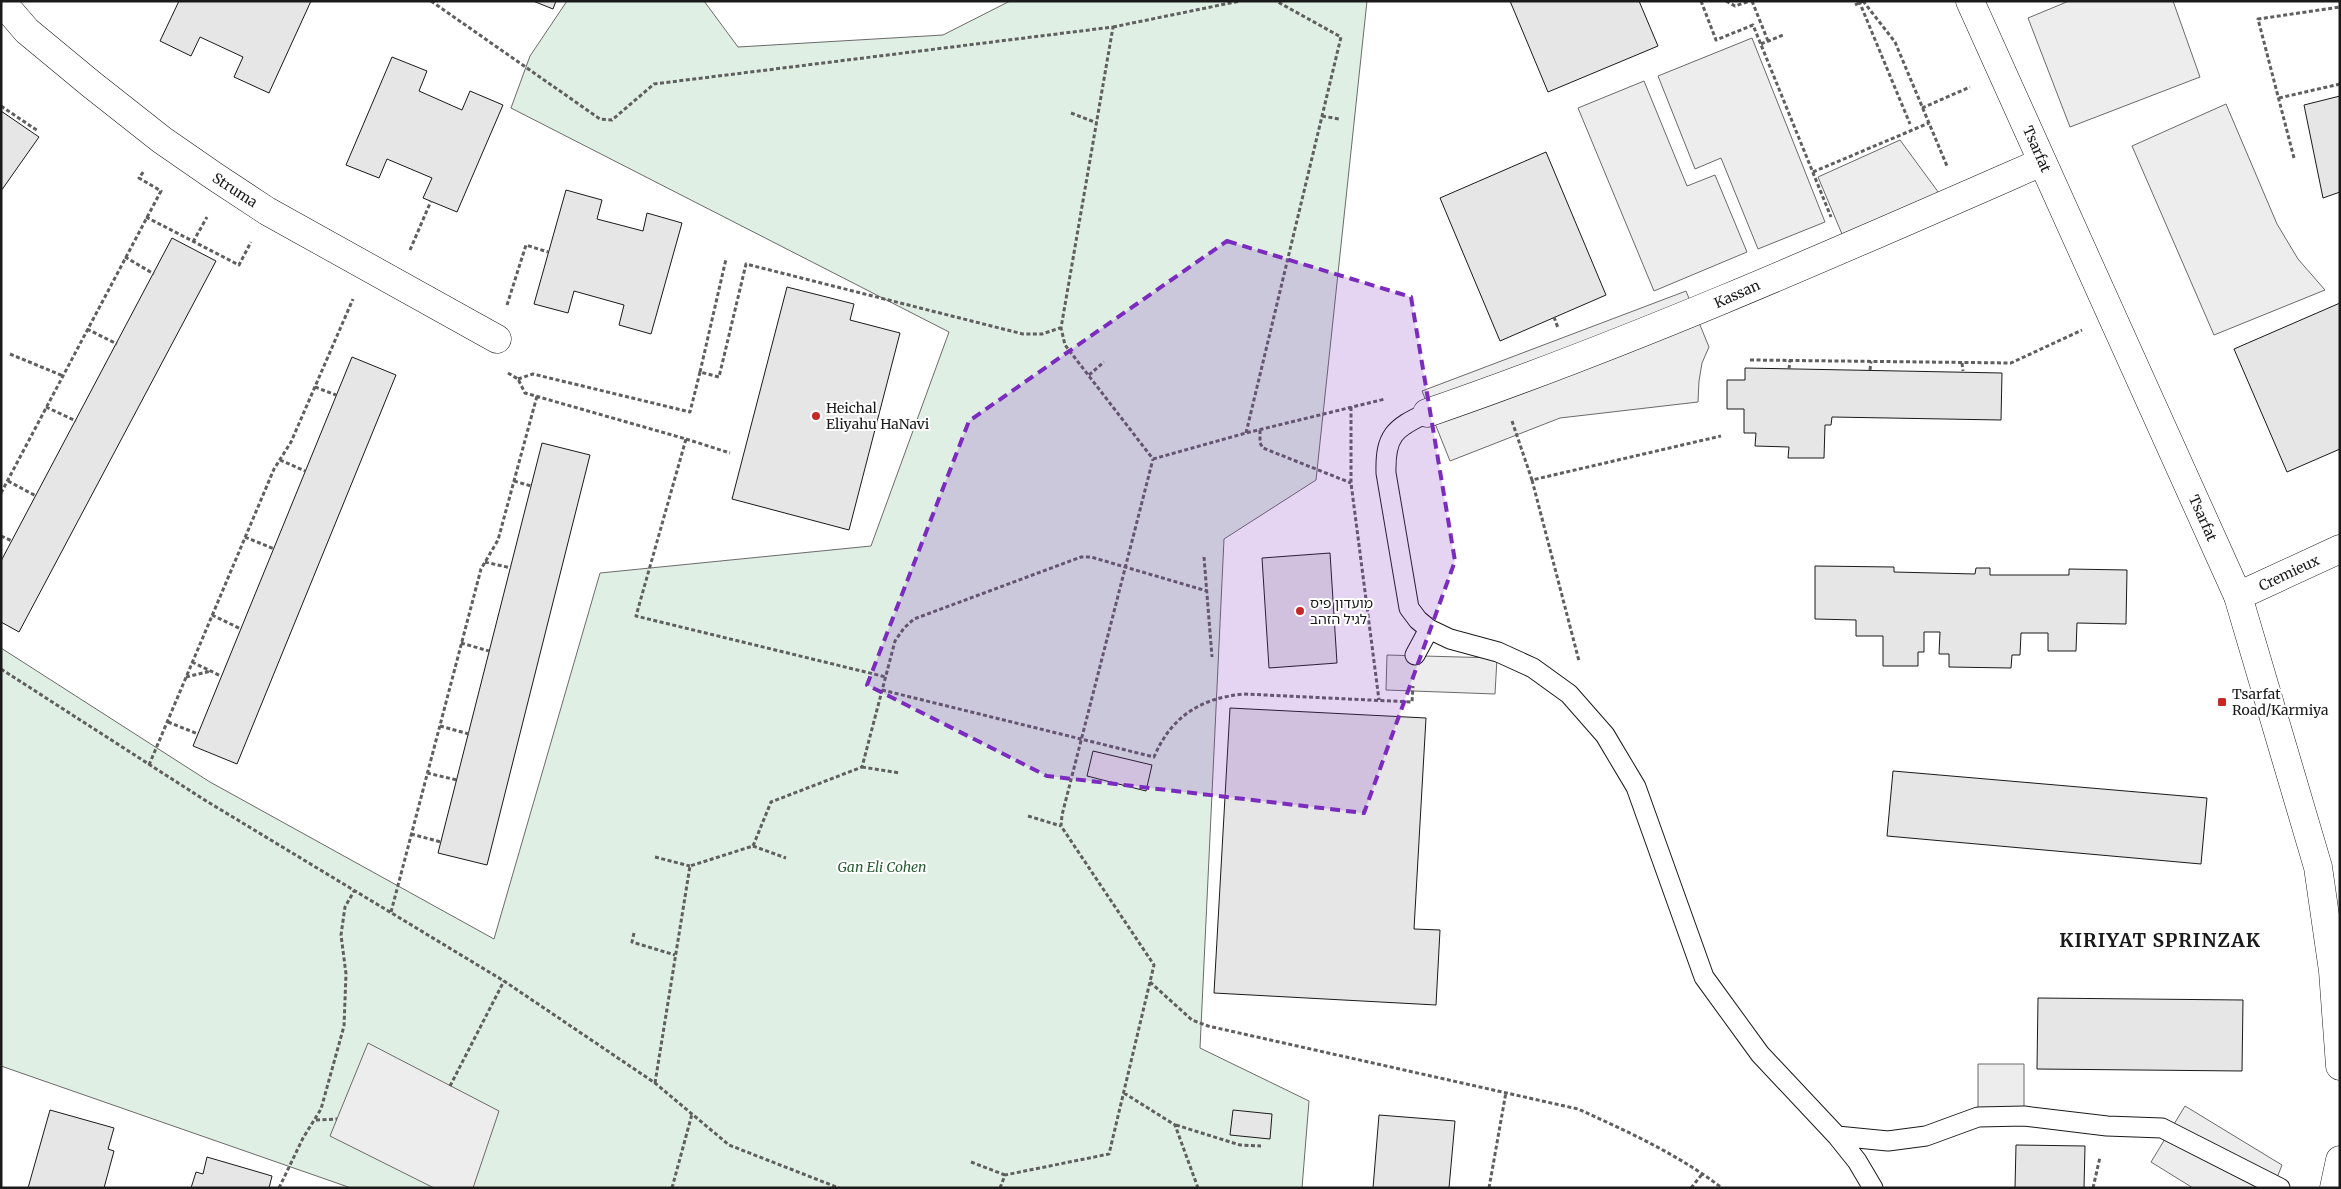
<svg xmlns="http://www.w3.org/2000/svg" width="2341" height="1189" font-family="Merriweather,'Noto Sans Hebrew',serif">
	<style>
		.green { fill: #e0efe3; stroke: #6a6a6a }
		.parking { fill: #ededed; stroke: #6a6a6a }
		.building { fill: #e6e6e6; stroke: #1a1a1a }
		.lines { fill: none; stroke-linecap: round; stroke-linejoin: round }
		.lane-casing { stroke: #1a1a1a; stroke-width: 21 }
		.street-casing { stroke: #1a1a1a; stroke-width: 29 }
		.secondary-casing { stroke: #1a1a1a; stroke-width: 29 }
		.path { stroke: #5f5f5f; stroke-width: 3; stroke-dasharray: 4 2.5; stroke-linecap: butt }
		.lane { stroke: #fff; stroke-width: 19 }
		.street { stroke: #fff; stroke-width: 28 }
		.secondary { stroke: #fff; stroke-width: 28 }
		.path-bridge { stroke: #5f5f5f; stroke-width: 3; stroke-dasharray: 4 2.5; stroke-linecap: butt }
		.marked { fill: #7b2cbf; fill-opacity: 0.2; stroke: #7b2cbf; stroke-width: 4; stroke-dasharray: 10 6; stroke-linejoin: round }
		.poi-dot { fill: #c62828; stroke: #fff; stroke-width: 2 }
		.labels { text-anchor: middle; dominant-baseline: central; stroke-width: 4; stroke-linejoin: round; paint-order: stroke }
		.street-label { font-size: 14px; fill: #1a1a1a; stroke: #fff }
		.poi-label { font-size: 14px; fill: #1a1a1a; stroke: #fff; text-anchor: start }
		.park-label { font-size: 14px; font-style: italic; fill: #2b5a34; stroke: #fff }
		.district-label { font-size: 19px; font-weight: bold; letter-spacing: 1px; fill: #1a1a1a; stroke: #fff }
	</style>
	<rect width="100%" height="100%" fill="#fff"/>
	<!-- green -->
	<path class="green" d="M567,1H704L738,47L943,35L1010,1H1367L1316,480L1224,539L1200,1048L1309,1101L1302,1188H351L1,1066V648L210,782L494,939L600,573L871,546L949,332L511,108L530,56Z"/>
	<!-- parking -->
	<path class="parking" d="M2069,1H2173L2200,77L2070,127L2028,18Z
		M1752,38L1825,222L1758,249L1721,158L1695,169L1658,76Z
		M1644,81L1687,186L1715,175L1747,252L1654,291L1578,108Z
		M2226,104L2277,224L2298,259L2325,290L2214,335L2132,146Z
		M1900,140L1947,204L1847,246L1818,177Z
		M1686,291L1709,347L1702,363L1699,381L1698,402L1560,418L1450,461L1422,391Z
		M1387,655L1497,658L1495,694L1386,690Z
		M368,1043L499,1111L473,1188H434L330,1136Z
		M1978,1064H2024V1116L1978,1117Z
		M2185,1106L2282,1165L2273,1188H2193L2151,1162Z"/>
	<!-- building -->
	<path class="building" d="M179,1H311L269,93L234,77L243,57L200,37L191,56L160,41Z
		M533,1H556L553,9Z
		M1510,1H1639L1658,46L1548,92Z
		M392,57L427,71L419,91L462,110L470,91L503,105L457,212L423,198L432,178L387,159L379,178L346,165Z
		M2340,96V192L2323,198L2304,105Z
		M1,111L39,137L1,191Z
		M1546,152L1606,295L1500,341L1440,198Z
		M566,190L602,200L597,219L643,231L647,213L682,223L651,334L619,325L624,305L574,291L568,313L534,304Z
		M172,238L216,261L19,632L1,622V561Z
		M787,287L854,304L850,320L900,333L849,530L732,499Z
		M2340,303V449L2287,472L2234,349Z
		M352,357L396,375L237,764L193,746Z
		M1745,368L2002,373L2001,420L1832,417L1831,425H1825L1824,458H1788L1789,447L1755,446L1756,433H1744V409H1727V380H1745Z
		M542,443L590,455L487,865L438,853Z
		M1330,553L1337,663L1269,668L1262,558Z
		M1815,566L1894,567V572L1975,574L1976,568H1990V575H2069V569L2127,570L2126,624L2077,623L2076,651H2048V633H2021L2020,655H2012L2011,668L1949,667V654H1939L1940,632H1924V652H1918V666H1883V636H1856V620L1815,619Z
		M1230,708L1426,718L1414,929L1440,930L1436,1005L1214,993Z
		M1093,751L1152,765L1146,791L1087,776Z
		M1893,771L2207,798L2201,864L1887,836Z
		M2038,998L2243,1000L2242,1071L2037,1069Z
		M50,1110L114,1128L108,1149L114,1151L104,1188H28Z
		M1233,1110L1272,1114L1270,1139L1230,1135Z
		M1379,1115L1455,1121L1449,1188H1373Z
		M2016,1145L2085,1146L2084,1188H2015Z
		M207,1157L272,1176L269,1188H191L196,1172L203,1174Z"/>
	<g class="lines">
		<!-- lane casing -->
		<g class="lane-casing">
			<path id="lane" d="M1427,413C1394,428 1385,436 1386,473L1409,608L1418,620L1429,629L1450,639L1498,652L1533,668L1569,694L1605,735L1636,787L1704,977L1760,1054L1837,1136L1857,1161L1873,1188
				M1415,655L1429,629
				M1837,1136L1888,1141L1926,1136L1978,1117L2024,1116L2107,1126L2162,1128L2280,1188"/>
		</g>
		<!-- street casing -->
		<g class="street-casing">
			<path id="street" d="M1,1L27,31L91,84L162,140L214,176L267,211L497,339
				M1427,413C1636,341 1839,251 2042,162
				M2238,596L2340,549"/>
		</g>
		<!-- secondary casing -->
		<g class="secondary-casing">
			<path id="secondary" d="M1970,1L2238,596L2318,867L2333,971L2340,1066
				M2334,1188L2340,1160"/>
		</g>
		<!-- path -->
		<path class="path" d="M431,1L600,119L612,120L654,84L1113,27L1061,328L1065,345L1153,459
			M1701,1L1716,40L1753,25L1831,217
			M1726,1L1735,6L1750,1
			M1752,1L1768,41
			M1863,1L1895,42L1947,166
			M1855,5L1863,1
			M1113,27L1240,1
			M1761,44L1783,35
			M2279,98L2340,84
			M1,106L38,131
			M1922,108L1970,87
			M1071,113L1097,123
			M1322,116L1339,119
			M2294,158L2258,19L2340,7
			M1813,172L1929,123
			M146,217L239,265L251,242
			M193,242L207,217
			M410,250L431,201
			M125,257L154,274
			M507,305L526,245L548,252
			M1554,317L1558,328
			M87,329L117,344
			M10,354L63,376
			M1750,360L2011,363L2082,330
			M1962,363L1963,371
			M1789,369L1790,360
			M1870,370L1871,361
			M700,372L726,259
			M508,373L518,379L525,393L686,439L636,616L886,677
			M1089,375L1104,362
			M518,379L533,374L690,412L700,372L719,377L746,264L1023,334H1042L1060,328
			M315,387L336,395
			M46,407L76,421
			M1351,407V483L1379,700
			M1512,421L1532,480L1721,436
			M1260,430V443L1263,448L1351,483
			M1246,433L1341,37L1276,1
			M686,439L730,453
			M1153,459L1246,433L1385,399
			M280,460L305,471
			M1532,480L1579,661
			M8,481L36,496
			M514,481L531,486
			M1,493L161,191L139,178L144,171
			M1,536L12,541
			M245,537L274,549
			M1204,557L1212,657
			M485,562L511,568
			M212,615L241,629
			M461,643L489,651
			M192,662L221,676
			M1,669L203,799L504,981L655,1083L729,1145L839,1188
			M186,677L211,671
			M882,690L1154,757C1171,717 1200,698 1244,694L1412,702L1413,686
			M168,722L198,734
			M440,726L469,734
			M149,765L274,469L291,442L353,299
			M862,767L900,773
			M427,773L457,780
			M1028,816L1061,826
			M411,834L441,842
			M753,846L786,858
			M655,857L690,866
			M391,912L481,569L498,540L537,396
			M634,933L632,942L675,955
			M1150,982L1192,1020L1208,1026L1578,1109C1627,1131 1679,1155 1722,1188
			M655,1083L690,866L753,846L771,802L862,767L895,641L904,628L914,619L1081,557H1091L1207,591
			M450,1086L504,981
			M1124,1093L1175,1125L1198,1188
			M316,1120L337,1119
			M1176,1125L1240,1145L1261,1146
			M971,1162L1005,1175
			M279,1188L303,1138L321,1109L344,1026L346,974L341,935L345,907L354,891
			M672,1188L692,1114
			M1000,1188L1005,1175L1109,1154L1154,965L1061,826L1062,815L1153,459
			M1489,1188L1506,1092
			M1691,1188L1703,1173
			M2093,1188L2100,1157"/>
		<!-- lane -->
		<use href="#lane" class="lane"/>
		<!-- street -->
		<use href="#street" class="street"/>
		<!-- secondary -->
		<use href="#secondary" class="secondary"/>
		<!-- path-bridge -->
		<path class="path-bridge" d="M1859,1L1910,124"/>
	</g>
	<!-- marked area -->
	<path class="marked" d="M1227,241L1411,297L1455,561L1364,813L1047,776L867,685L969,421Z"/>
	<!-- markers -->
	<g class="poi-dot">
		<circle cx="816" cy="416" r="5"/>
		<circle cx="1300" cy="611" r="5"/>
		<rect x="2217" y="697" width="10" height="10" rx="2.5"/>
	</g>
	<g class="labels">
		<!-- street labels -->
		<g class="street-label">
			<text transform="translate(2037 149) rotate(66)">Tsarfat</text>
			<text transform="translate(235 190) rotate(33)">Struma</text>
			<text transform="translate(1737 294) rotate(-24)">Kassan</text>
			<text transform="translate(2203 518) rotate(66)">Tsarfat</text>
			<text transform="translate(2289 573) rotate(-25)">Cremieux</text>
		</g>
		<!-- poi labels -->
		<g class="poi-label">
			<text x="826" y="408">Heichal<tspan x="826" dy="16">Eliyahu HaNavi</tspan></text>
			<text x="1310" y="603">מועדון פיס<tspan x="1310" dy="16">לגיל הזהב</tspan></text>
			<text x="2232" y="694">Tsarfat<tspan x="2232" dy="16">Road/Karmiya</tspan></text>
		</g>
		<!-- park labels -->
		<g class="park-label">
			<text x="882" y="867">Gan Eli Cohen</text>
		</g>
		<!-- district labels -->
		<g class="district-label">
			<text x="2160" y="940">KIRIYAT SPRINZAK</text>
		</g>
	</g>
	<!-- border -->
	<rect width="2341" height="1189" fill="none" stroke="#1a1a1a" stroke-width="5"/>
</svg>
